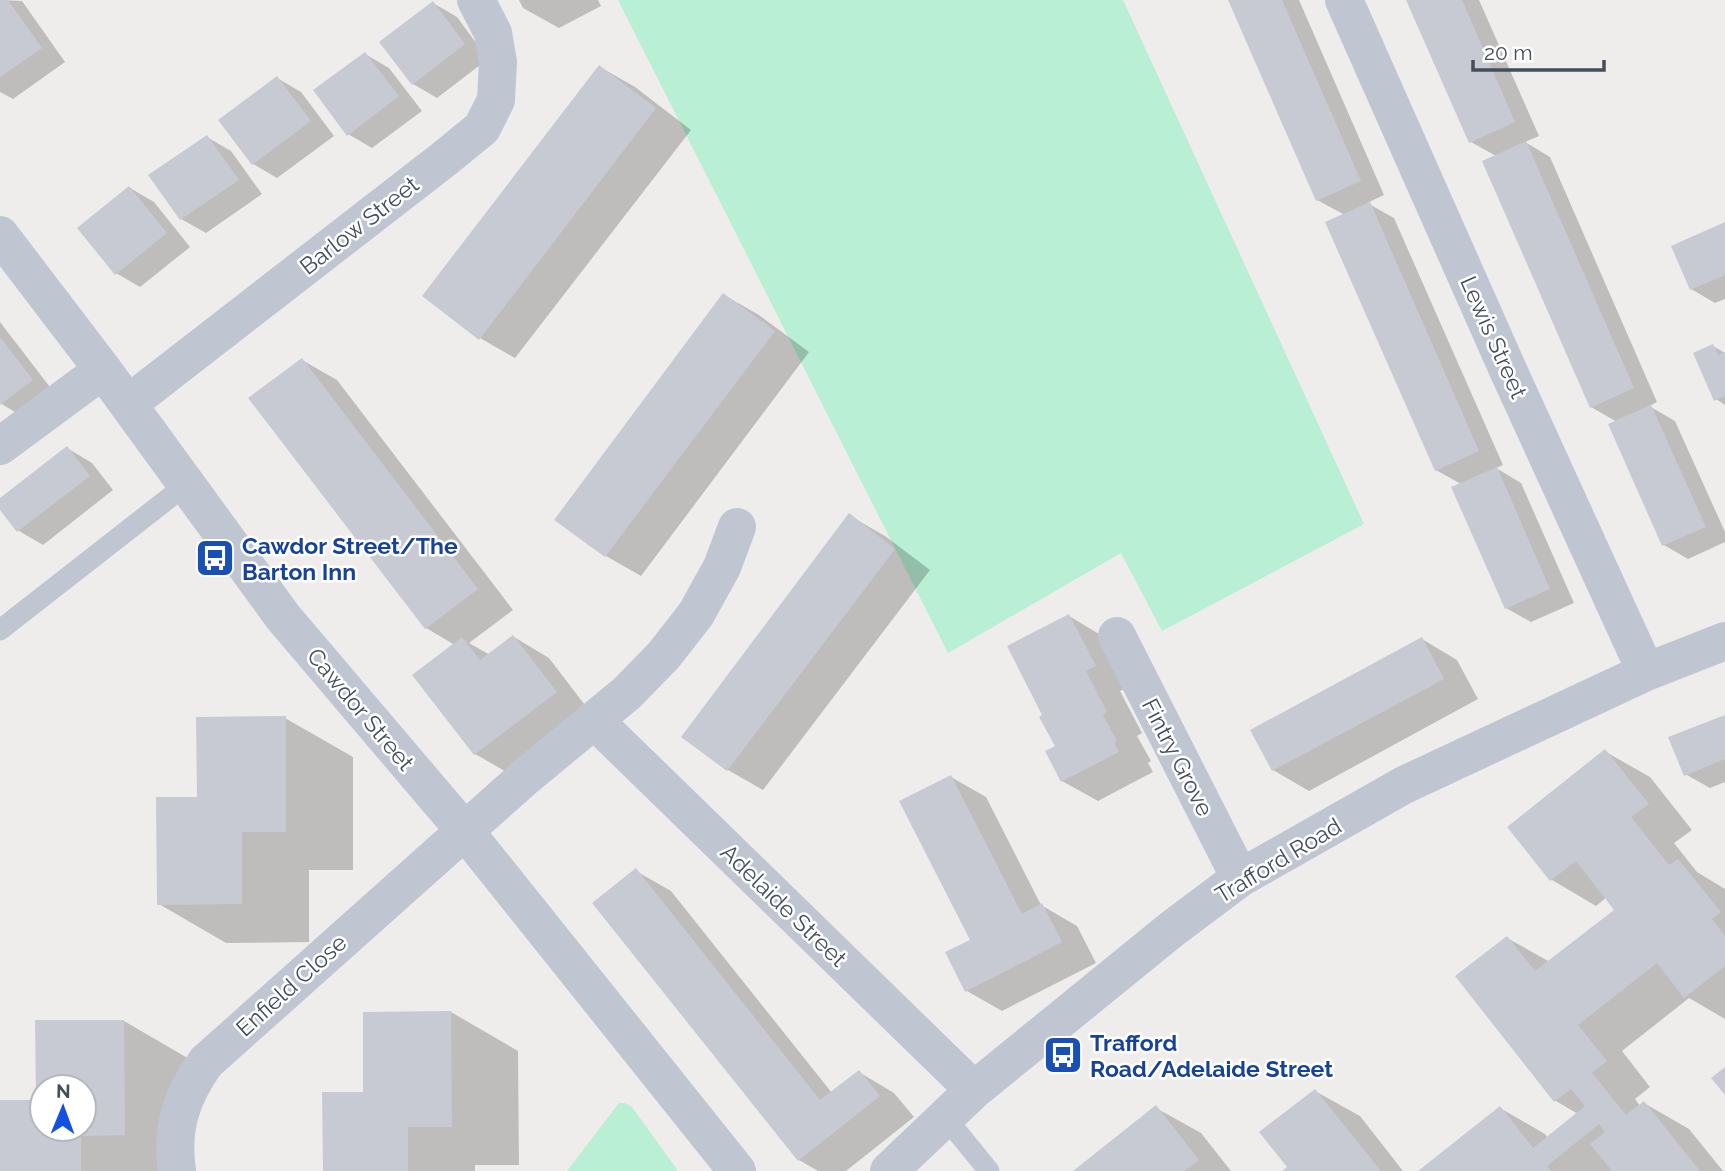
<svg xmlns="http://www.w3.org/2000/svg" width="1725" height="1171" font-family="Raleway,sans-serif">
	<style>
		.green { fill: #b8efd5 }
		.shadow { fill: #0003; fill-rule: evenodd }
		.building { fill: #c8cad3; fill-rule: evenodd }
		.lines { fill: none; stroke-linecap: round; stroke-linejoin: round }
		.service { stroke: #bfc6d2; stroke-width: 21 }
		.minor { stroke: #bfc6d2; stroke-width: 38 }
		.labels { text-anchor: middle; dominant-baseline: central; stroke-width: 5; stroke-linejoin: round; paint-order: stroke }
		.street-label { font-size: 23px; fill: #444d5a; stroke: #fff }
		.transit-label { font-size: 23px; font-weight: bold; fill: #164399; stroke: #fff; text-anchor: start }
	</style>
	<rect width="100%" height="100%" fill="#efecec"/>
	<!-- green -->
	<path class="green" d="M618,0H1123L1364,524L1162,631L1121,553L948,653Z
		M619,1103H625L632,1107L678,1171H567Z"/>
	<!-- shadow -->
	<path class="shadow" d="M0,0L22,1L65,62L13,99L0,92Z
		M519,0H598L601,6L559,28L523,8Z
		M1230,0H1299L1384,195L1367,203L1394,218L1503,465L1496,468L1521,483L1574,603L1531,622L1506,608L1461,484L1436,470L1345,215L1317,200Z
		M1408,0H1479L1539,136L1525,142L1550,157L1657,402L1649,406L1675,421L1725,532V542L1688,559L1664,545L1617,422L1591,407L1496,156L1471,142Z
		M433,3L457,17L488,59L437,98L413,84Z
		M365,54L389,68L422,111L372,148L348,134Z
		M600,67L635,87L691,130L515,358L480,338Z
		M277,78L301,92L334,136L277,178L253,164Z
		M207,137L231,151L262,194L206,233L181,219L151,176Z
		M130,188L154,202L190,247L140,287L116,273Z
		M1725,224V299L1715,303L1691,289Z
		M724,295L759,315L809,352L641,576L606,556L556,520Z
		M0,322L56,395L25,418L0,403Z
		M1713,346L1725,353V405L1716,399Z
		M302,360L337,380L513,610L469,643L490,655L514,637L549,658L591,713L510,774L475,754L455,645L426,628Z
		M67,448L92,463L113,490L43,545L19,531L0,507V501Z
		M850,516L885,536L930,570L763,790L728,770L684,737Z
		M1069,616L1104,637L1130,686L1120,691L1142,733L1137,736L1151,761L1148,763L1153,772L1098,801L1062,781L1057,747Z
		M1422,639L1457,660L1478,699L1309,791L1273,770Z
		M1725,716V782L1710,788L1685,774Z
		M285,718L353,757V870H309V942L226,943L159,904L199,799Z
		M1606,752L1650,777L1692,830L1674,843L1697,872L1725,889V1019L1689,998L1622,1051L1650,1087L1635,1099L1640,1106L1644,1103L1689,1129L1723,1171H1421L1500,1108L1545,1134L1548,1138L1578,1114L1556,1101L1457,977L1507,938L1550,962L1616,910L1607,897L1596,906L1552,880L1510,828Z
		M951,777L986,797L1041,905L1077,926L1096,963L1002,1011L967,991L972,941Z
		M636,871L671,891L832,1093L859,1072L894,1093L914,1117L846,1171H818L799,1160Z
		M451,1012L518,1051L519,1165H475V1171H325L365,1093Z
		M124,1021L191,1060L192,1171H0V1102H38L37,1022ZM42,1087H84V1129H42Z
		M1315,1091L1360,1116L1403,1171H1285L1289,1167Z
		M1156,1108L1201,1133L1231,1171H1076Z"/>
	<!-- building -->
	<path class="building" d="M0,0H8L42,48L0,77Z
		M1228,0H1282L1361,181L1316,201Z
		M1406,0H1462L1515,122L1469,143Z
		M433,1L465,44L412,85L379,42Z
		M365,52L399,96L347,136L313,90Z
		M599,65L656,108L479,340L422,296Z
		M277,76L311,121L252,165L218,120Z
		M207,135L239,180L180,220L148,175Z
		M1526,141L1634,388L1590,408L1482,161Z
		M129,186L167,233L115,275L77,228Z
		M1370,202L1479,451L1435,471L1325,222Z
		M1725,222V275L1690,290L1671,246Z
		M723,293L775,331L605,557L554,520Z
		M0,337L33,380L0,405Z
		M1713,344L1718,355L1725,352V396L1714,401L1693,353Z
		M302,358L478,589L425,629L248,398Z
		M1651,405L1706,527L1662,546L1608,424Z
		M67,446L90,476L17,532L0,510V498Z
		M1497,467L1550,589L1505,609L1451,487Z
		M849,513L895,549L727,771L681,737Z
		M1069,614L1096,666L1086,671L1107,712L1103,715L1117,741L1114,742L1119,752L1061,782L1045,751L1055,746L1039,717L1042,715L1007,646Z
		M513,635L557,692L474,755L412,675L462,637L480,660Z
		M1422,637L1444,679L1272,771L1250,730Z
		M1725,715V759L1684,776L1668,737Z
		M286,716V832H242V904L157,905L156,797H197L196,717Z
		M1605,749L1649,804L1631,817L1669,865L1678,859L1721,912L1712,919L1725,936V966L1684,998L1657,963L1578,1025L1607,1061L1592,1073L1626,1115L1644,1101L1700,1171H1612L1590,1144L1605,1132L1599,1124L1547,1166L1551,1171H1418L1500,1106L1533,1148L1585,1106L1571,1089L1554,1102L1455,976L1507,936L1535,971L1614,910L1576,861L1550,881L1507,827Z
		M951,775L1022,914L1042,903L1062,942L965,992L945,952L970,940L899,801Z
		M636,868L820,1100L859,1070L880,1096L798,1161L592,903Z
		M451,1011L452,1127H408V1171H323L322,1092H363V1012Z
		M35,1020H124L125,1135L81,1136V1171H0V1100H36ZM42,1087H84V1129H42Z
		M1725,1067V1095L1711,1078Z
		M1315,1089L1381,1171H1282L1287,1167L1259,1132Z
		M1156,1105L1199,1160L1184,1171H1073Z"/>
	<g class="lines">
		<!-- service -->
		<path class="service" d="M0,630L187,484
			M945,1117L989,1171"/>
		<!-- minor -->
		<path class="minor" d="M1344,0L1508,370L1646,672
			M0,235L103,370L283,617L464,830L737,1171
			M128,404L444,159L482,128L496,100L498,62L493,33L476,0
			M0,446L103,370
			M1117,636L1240,878
			M595,721L974,1090
			M177,1171C171,1128 181,1097 206,1062L524,778L627,693L664,655L696,614L722,567L737,527
			M889,1171L974,1090L1172,929L1240,878L1404,785L1646,672L1725,641"/>
	</g>
	<!-- icons -->
	<defs>
		<g id="bus-square" transform="scale(2.0125)"><rect x="-9" y="-9" width="18" height="18" rx="4" fill="#1a4fb4" stroke="#fff"/><path d="M-5-6H5V4H4V6H2V4H-2V6H-4V4H-5ZM-3.5-4V0h7V-4ZM-3.5 1.2v1.5H-2V1.2ZM2 1.2v1.5H3.5V1.2Z" fill="#fff"/></g>
	</defs>
	<g fill-rule="evenodd">
		<use href="#bus-square" x="215" y="558"/>
		<use href="#bus-square" x="1063" y="1055"/>
	</g>
	<g class="labels">
		<!-- street labels -->
		<g class="street-label">
			<text transform="translate(359 225) rotate(-38)">Barlow Street</text>
			<text transform="translate(1494 337) rotate(66)">Lewis Street</text>
			<text transform="translate(361 709) rotate(50)">Cawdor Street</text>
			<text transform="translate(1178 757) rotate(63)">Fintry Grove</text>
			<text transform="translate(1278 860) rotate(-31)">Trafford Road</text>
			<text transform="translate(784 905) rotate(44)">Adelaide Street</text>
			<text transform="translate(291 985) rotate(-42)">Enfield Close</text>
		</g>
		<!-- transit labels -->
		<g class="transit-label">
			<text x="242" y="545">Cawdor Street/The<tspan x="242" dy="26">Barton Inn</tspan></text>
			<text x="1090" y="1042">Trafford<tspan x="1090" dy="26">Road/Adelaide Street</tspan></text>
		</g>
	</g>
	<!-- north arrow -->
	<g transform="translate(63 1108) rotate(1)"><circle r="33" fill="#ffffff" stroke="#b4b8bd" stroke-width="2"/>
	<path d="M0-5L12 26L0 18L-12 26Z" fill="#1351e2"/>
	<text y="-10" font-size="19" font-weight="bold" text-anchor="middle" fill="#444d5a">N</text>
	</g>
	<!-- scale -->
	<path d="M1473 60v10h131v-10" fill="none" stroke="#444d5a" stroke-width="3.5"/>
	<text x="1484" y="60" font-size="21" fill="#444d5a" stroke="#ffffff" stroke-width="5" paint-order="stroke">20 m</text>
</svg>
